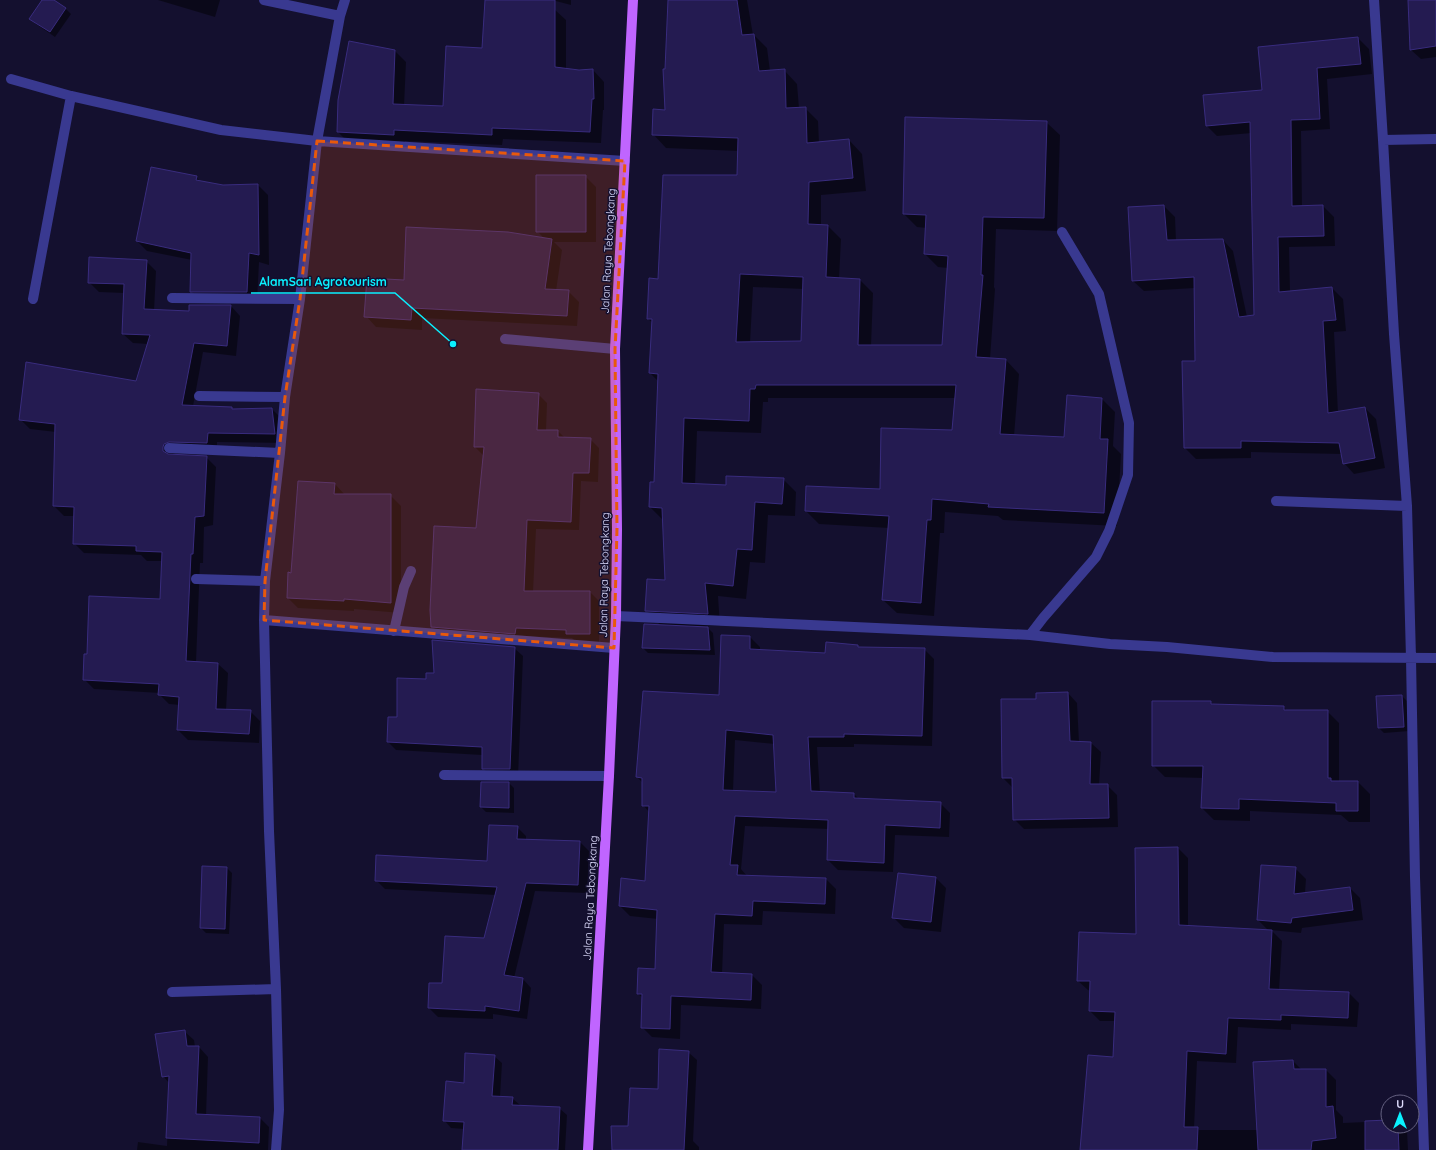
<svg xmlns="http://www.w3.org/2000/svg" width="1436" height="1150" font-family="Quicksand,sans-serif">
	<style>
		.shadow { fill: #0007; fill-rule: evenodd }
		.building { fill: #241b51; stroke: #392c7e; fill-rule: evenodd }
		.lines { fill: none; stroke-linecap: round; stroke-linejoin: round }
		.minor { stroke: #393990; stroke-width: 10 }
		.major { stroke: #c065ff; stroke-width: 10 }
		.marked { fill: #e8590c; fill-opacity: 0.2; stroke: #e8590c; stroke-width: 3; stroke-dasharray: 8 5; stroke-linejoin: round }
		.labels { text-anchor: middle; dominant-baseline: central; stroke-width: 3; stroke-linejoin: round; paint-order: stroke }
		.street-label { font-size: 11px; fill: #e0deff; stroke: #14102f }
		.leader { fill: none; stroke: #0af0ff; stroke-width: 1.5 }
		.callout-dot { fill: #0af0ff; stroke: #14102f; stroke-width: 1.5 }
		.callout-label { font-size: 12px; text-anchor: middle; font-weight: bold; fill: #0af0ff; stroke: #14102f; stroke-width: 3; stroke-linejoin: round; paint-order: stroke }
	</style>
	<rect width="100%" height="100%" fill="#14102f"/>
	<!-- shadow -->
	<path class="shadow" d="M43,0H52L66,9L71,14L55,37L36,24L31,19Z
		M158,0H220L215,17Z
		M552,0H571V5Z
		M669,0H747L753,35H754L767,48L770,71L784,70L797,84L799,108H805L818,121L819,143L849,140L862,154L866,191L821,195V226H828L841,239L839,279L860,280L873,293L871,346H943L948,268L938,267L925,254L927,228L917,227L904,214L906,118L1046,122L1060,135L1057,231L996,229L994,287L995,289L990,359L1006,360L1019,374L1014,436L1065,438L1068,396L1102,399L1115,412L1113,446L1121,454L1117,526L1003,520L998,516L945,512L944,533H940L934,616L897,613L883,600L889,528L819,524L806,511L881,490L953,431L955,398H768V402H763L761,433L697,431L695,485L727,486L783,479L796,492L795,516L768,515L765,563L750,562L746,599L718,596L720,626H706L713,633L715,655L648,653L643,648L661,626L646,610L666,582L663,520L650,507L655,483L659,382L650,373L653,323L648,319L659,280L738,176L739,151L666,148L653,134L666,111V70ZM753,287L804,289L802,342L750,343Z
		M1410,0H1436V57L1421,59L1411,50Z
		M554,9L566,20V69L593,70L604,82V110H603L601,143L503,139L502,145L405,141V145L349,143L338,132L395,51L406,62L404,106L444,108L483,49Z
		M1358,38L1369,49L1372,74L1327,79L1330,129L1301,131L1302,207L1323,206L1334,217L1335,246L1289,247L1290,292L1332,288L1343,299L1346,331L1334,332L1338,413L1365,408L1376,419L1385,468L1354,474L1344,463L1342,454L1251,452V458L1196,459L1185,448L1196,362L1195,288L1144,291L1133,281L1164,206L1175,217L1176,241L1223,240L1233,251L1247,317L1255,316L1252,133L1217,136L1206,125L1263,91L1259,48Z
		M585,176L596,187V242H554L562,250L556,291H568L579,302L577,326L422,318V330L376,327L366,316L405,281L544,238L537,231Z
		M196,177L201,182L223,186L258,185L268,195L269,265L259,262L257,302L201,301L191,291L192,260L147,251L137,241Z
		M146,261L156,271L154,311L190,312L231,306L240,316L236,356L203,352L193,406L231,408L233,410L272,409L282,419L285,443L217,442V453L179,451L173,454V456L206,457L216,467L213,525L204,527L203,563H200L196,662L218,664L228,673L226,710L250,711L260,721L259,743L188,740L178,730L180,705L169,704L159,694L160,693L94,689L84,679L161,600L162,561H147L141,555L84,553L74,543L75,516H64L54,506L56,432L30,429L20,419L136,382L148,344L133,343L123,334L124,293L99,292L89,282Z
		M538,394L547,403L546,431H558L565,438L590,439L599,448L598,482L581,481L579,530L536,529L533,592H590L599,601V642H576L572,638L524,636L441,635L432,626L477,529L484,456L475,447Z
		M335,484L345,495H390L401,506V613L354,609V611L298,608L288,598L289,573L292,574Z
		M722,636L750,637L760,647V651L826,654L858,646L860,648L924,649L934,659L932,746L854,744V747H817L820,793L854,794L859,799L940,803L950,813L949,837L895,835L893,872L838,870L828,860L829,829L745,826L741,869L747,876L826,879L836,889L835,914L763,911L762,925L724,924L722,974L752,975L762,985L761,1009L681,1005L680,1039L652,1037L642,1027L643,998L638,994L656,970L658,919L630,916L620,906L646,882L650,813L643,805V783L637,777L719,696ZM735,740L775,744L777,793L733,791Z
		M514,648L523,656L518,777H491L483,768L482,755L396,750L388,742L389,718H398L427,680L435,674Z
		M1068,693L1077,703L1079,742L1091,743L1101,752L1099,785H1107L1117,795L1118,827L1024,829L1014,819L1013,788L1003,778L1037,700Z
		M1402,696L1407,701L1409,731L1384,733L1379,728Z
		M1211,702L1214,705L1284,707L1287,711H1327L1339,723V782H1358L1370,794V822H1349L1341,815L1250,811V821L1214,820L1202,808L1204,778L1165,777L1153,765Z
		M482,783H509L514,788V813L486,812L481,807Z
		M517,827L526,836V840L580,842L589,851L587,893L535,891L514,978L523,979L531,988L527,1019L493,1014V1019L438,1017L429,1008L443,984L485,939L496,895L385,889L376,880L488,862Z
		M1178,848L1188,858V927L1269,931L1258,920L1295,868L1306,879L1305,893L1350,888L1360,898L1363,920L1302,928L1301,933L1271,930L1282,941L1279,990L1349,993L1359,1003L1357,1027L1291,1024V1030L1238,1027L1236,1063L1197,1061L1194,1128H1197L1199,1130H1258L1293,1061L1302,1070H1326L1336,1080V1110L1343,1117V1123L1388,1121V1126H1403L1407,1131L1408,1150H1081L1114,1058L1116,1021H1100L1090,1011L1091,991L1088,990L1078,981L1137,935Z
		M227,868L232,873L229,934L206,933L201,928Z
		M936,878L946,888L941,932L904,928L893,917Z
		M184,1031L194,1040L195,1047H199L208,1057L206,1116L260,1118L269,1127L268,1150H137L138,1142L167,1146L169,1083L163,1076Z
		M688,1052L697,1060L693,1141L699,1147V1150H613L628,1127Z
		M494,1056L502,1063L500,1097L512,1098L520,1105L559,1108L567,1115L565,1150H463L464,1129L451,1128L444,1120L465,1084Z"/>
	<!-- building -->
	<path class="building" d="M42,0H54L66,8L50,32L29,19Z
		M485,0H555V67L579,70L593,69L594,99H592L590,132L492,128V135L394,130V135L337,132L338,100L349,41L395,50L393,104L443,106L446,46L482,48Z
		M668,0H737L742,35L754,34L759,71L785,69L786,108L806,107L807,143L849,139L853,178L809,182L808,224L828,225L826,277L860,279L858,345H942L948,256L924,254L926,215L903,214L905,117L1047,121L1044,218L983,217L981,275H983L976,357L1006,359L1000,434L1064,437L1067,395L1102,398L1100,439H1108L1104,513L988,507L989,504L932,499L931,520H927L921,603L882,600L889,516L805,511L806,486L880,489L881,428L952,430L956,385H756L755,389H750L749,421L684,418L682,483L726,485V476L784,478L782,504L755,502L752,550L737,549L733,586L705,583L708,614L645,611L647,579L665,580L662,508L649,507L650,482H654L658,374L649,373L652,319H647L649,278L658,279L663,175H737L738,138L652,135L653,109L665,110L663,69H665ZM740,274L803,277L801,341L736,342Z
		M1408,0H1436V46L1410,50Z
		M1358,37L1361,64L1317,68L1320,119L1291,120L1292,206L1323,205L1324,236L1278,237L1279,292L1332,287L1336,320L1323,321L1328,413L1365,407L1375,458L1343,464L1339,443L1241,441V448H1184L1182,361H1195L1194,277L1132,281L1128,207L1164,205L1167,240L1223,239L1239,317L1254,315L1250,122L1206,126L1203,95L1262,90L1258,47Z
		M151,167L197,176L196,180L223,185L258,184L259,255L249,253L247,292H190L191,253L136,241Z
		M536,175H586V232H536Z
		M406,227L508,232L552,239L545,289L569,290L567,316L412,308L411,320L364,317L367,278L404,280Z
		M89,257L147,260L144,309L189,311V305H231L227,346L194,343L182,405L232,407V409L272,408L275,434L208,433L207,443L169,442L164,444L163,447V451L168,454L207,456L204,516L195,517L193,554H191L186,661L218,663L216,709L251,710L249,734L177,730L179,697L158,695L159,684L83,680L84,654H87L89,596L160,599L162,552L136,551V546L73,544L74,507L53,506L55,424L19,420L26,362L136,381L150,335L122,334L124,284L88,283Z
		M476,389L539,393L537,430H558V437L591,438L589,473H573L571,522L527,520L524,591H590V634H566V630L516,628L515,634L431,627L430,610L434,526L476,528L484,447H474Z
		M298,481L335,483L334,494H391V603L344,599V601L287,598L288,572L291,573Z
		M644,624L708,627L710,650L642,648Z
		M721,635L750,636V649L825,653L826,642L858,645V647L925,648L922,736L844,734V737H808L811,791L854,793V798L941,802L940,828L885,825L884,863L827,860L828,820L735,816L730,865H738L737,875L826,878L825,904L753,901L752,916L715,914L711,972L752,974L751,1000L671,996L670,1029L641,1028L642,994H637L638,968L655,969L657,910L619,906L621,878L645,881L649,806H642V778L636,777L643,691L719,695ZM726,730L773,735L776,792L723,790Z
		M432,640L515,647L510,769H482V747L387,742L388,717H397V678L426,679V673H434Z
		M1068,692L1070,741L1091,742L1090,784H1108L1109,818L1013,820L1012,778H1002L1001,699H1036V693Z
		M1402,695L1404,727L1378,728L1376,696Z
		M1152,701H1211V704L1284,706V710H1328V778H1331V781H1358V811H1336V803L1239,799V809L1201,808L1203,766H1152Z
		M481,782H509V808L480,807Z
		M489,825L518,826L517,839L580,841L578,885L526,883L504,975L523,978L519,1011L485,1006V1011L428,1008L429,983H442L445,936L484,938L497,887L375,881L376,855L487,861Z
		M1178,847L1179,925L1272,930L1269,989L1349,992L1348,1018L1281,1015V1020L1228,1018L1226,1054L1187,1051L1184,1127H1198L1197,1150H1080L1088,1055L1113,1057L1115,1012L1089,1011L1090,981H1077L1079,932L1136,934L1135,848Z
		M1261,865L1296,867L1294,894L1350,887L1353,910L1292,918L1291,923L1257,920Z
		M202,866L227,867L225,929L200,928Z
		M898,873L936,877L931,922L892,918Z
		M185,1030L187,1046H199L196,1114L260,1117L259,1143L166,1138L169,1076L162,1077L155,1034Z
		M659,1049L689,1051L684,1150H612L611,1126H628L630,1088L658,1089Z
		M465,1053L495,1055L492,1096L513,1097L512,1105L560,1107L558,1150H462L464,1122L443,1121L446,1081L464,1083Z
		M1293,1060L1294,1069H1326V1107L1333,1106L1336,1138L1312,1141L1311,1150H1258L1253,1062Z
		M1388,1120V1126H1398L1399,1150H1365V1121Z"/>
	<g class="lines">
		<!-- minor -->
		<path class="minor" d="M264,0L340,16
			M1374,0L1383,140L1394,334L1407,506L1411,658L1415,877L1424,1150
			M11,79L71,96L221,130L317,141L625,161
			M1383,140L1436,139
			M172,298L300,299
			M33,299L71,96
			M505,339L615,349
			M199,396L285,397
			M169,448L280,453
			M1276,501L1407,506
			M196,579L265,581
			M616,616L1030,635L1110,644L1167,647L1273,657L1436,658
			M264,620L614,648
			M394,631L404,587L411,571
			M1030,635L1043,618L1096,557L1109,531L1128,475L1129,423L1099,294L1062,232
			M444,775L609,776
			M172,992L276,989
			M276,1150L279,1110L276,989L269,831L264,620L265,581L280,453L285,397L300,299L317,141L340,16L345,0"/>
		<!-- major -->
		<path class="major" d="M588,1150L609,776L616,616L617,529L615,349L633,0"/>
	</g>
	<!-- marked area -->
	<path class="marked" d="M317,141L625,161L615,349L617,529L614,648L264,620L265,581L285,397L300,299Z"/>
	<g class="labels">
		<!-- street labels -->
		<g class="street-label">
			<text transform="translate(608 251) rotate(-87)">Jalan Raya Tebongkang</text>
			<text transform="translate(604 575) rotate(-89)">Jalan Raya Tebongkang</text>
			<text transform="translate(590 898) rotate(-87)">Jalan Raya Tebongkang</text>
		</g>
	</g>
	<!-- callouts -->
	<path class="leader" d="M453 344L395 293H251"/>
	<circle class="callout-dot" cx="453" cy="344" r="4"/>
	<g class="callout-label">
		<text x="323" y="286">AlamSari Agrotourism</text>
	</g>
	<!-- north arrow -->
	<g transform="translate(1400 1114)"><circle r="19" fill="#14102f" stroke="#666282"/>
	<path d="M0-3L7 15L0 10L-7 15Z" fill="#0af0ff"/>
	<text y="-6" font-size="11" font-weight="bold" text-anchor="middle" fill="#e0deff">U</text>
	</g>
</svg>
